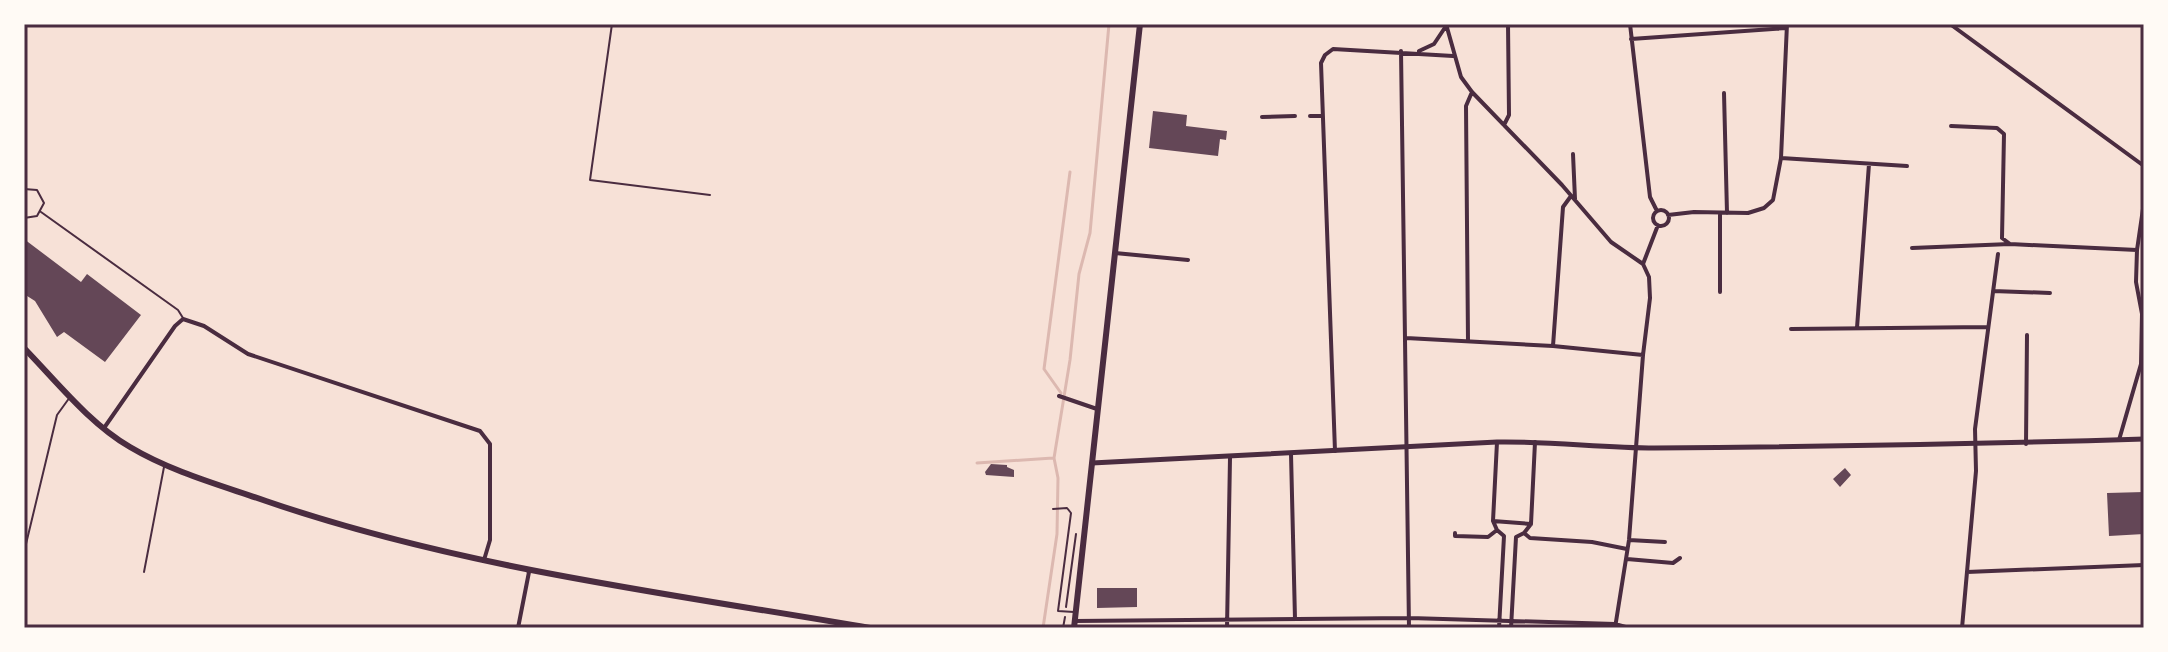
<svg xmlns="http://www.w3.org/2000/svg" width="2168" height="652" font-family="'Space Grotesk',sans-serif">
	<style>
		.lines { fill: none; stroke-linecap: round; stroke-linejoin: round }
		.stream { stroke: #dcb8b0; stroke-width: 3 }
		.building { fill: #644757 }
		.path { stroke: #4a2c40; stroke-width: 2 }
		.service { stroke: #4a2c40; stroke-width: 2 }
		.minor { stroke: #4a2c40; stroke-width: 4 }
		.tertiary { stroke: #4a2c40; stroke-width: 5 }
		.secondary { stroke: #4a2c40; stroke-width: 6 }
		.neatline { fill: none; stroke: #4a2c40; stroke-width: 3 }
	</style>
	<rect width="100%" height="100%" fill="#f7e1d7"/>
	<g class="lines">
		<!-- stream -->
		<path class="stream" d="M1061,393L1044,369L1070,172
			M977,463L1053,458
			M1043,628L1057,534L1058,478L1054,458L1070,360L1079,274L1090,233L1109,24"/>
	</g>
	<!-- building -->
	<path class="building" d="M1153,111L1187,115L1186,126L1227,131L1226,140L1220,139L1218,156L1149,148Z
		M24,239L81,282L87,274L141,315L105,362L64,332L57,337L35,301L24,294Z
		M991,464L1007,465V467L1014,470V477L986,475L985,472Z
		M1845,468L1851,475L1840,487L1833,479Z
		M2144,492V534L2109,536L2107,493Z
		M1097,588H1137V607L1097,608Z"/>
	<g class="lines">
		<!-- path -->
		<path class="path" d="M612,24L590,180L710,195
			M1066,607L1076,534
			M1063,628L1065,617"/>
		<!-- service -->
		<path class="service" d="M24,189L37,190L44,203L37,216L24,218
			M41,212L178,310L183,318
			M1053,509L1067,508L1071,513L1058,611L1074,612
			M26,544L57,415L70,397
			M144,572L164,467"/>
		<!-- minor -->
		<path class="minor" d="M1446,24L1461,77L1472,92L1562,185L1611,242L1643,264L1649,277L1650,298L1643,355L1629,540L1615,628
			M1630,24L1650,197L1657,211
			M1950,24L2144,166
			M1631,39L1786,28
			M1401,51L1409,628
			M1419,51L1434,44L1446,26
			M1724,93L1727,213
			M1310,116H1323
			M1262,117L1295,116
			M1504,125L1509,115L1508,24
			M1951,126L1997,128L2004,134L2002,238L2010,244L2137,250
			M1573,154L1575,199
			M1781,158L1907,166
			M1653 218a8 8 0 1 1 16 0a8 8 0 1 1-16 0Z
			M1720,213V292
			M1668,215L1694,212L1748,213L1764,208L1773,200L1781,158L1787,24
			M1912,248L2010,244
			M1115,253L1188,260
			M1643,264L1658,225
			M1993,291L2050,293
			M1857,328L1869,164
			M1791,329L1988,327
			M1406,338L1553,346L1643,355
			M1468,341L1466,106L1472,92
			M1553,346L1563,207L1571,196
			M1059,396L1097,409
			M104,428L175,326L183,319L204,326L248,354L480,431L490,444V540L484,560
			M2119,440L2141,364L2142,314L2136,282L2137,250L2144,202
			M1497,442L1493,521L1497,530L1504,536L1499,628
			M2026,444L2027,335
			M1335,451L1321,63L1325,55L1333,49L1453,56
			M1291,454L1295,619
			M1493,521L1531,524
			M1455,533V536L1488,537L1497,530
			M1524,533L1530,538L1592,542L1627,549
			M1629,540L1665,542
			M1627,559L1673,563L1680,558
			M1967,572L2144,565
			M1074,621L1410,618L1615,624L1629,628
			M518,628L529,572L526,569
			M1227,628L1230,458
			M1511,628L1516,537L1524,533L1531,524L1535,442
			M1962,628L1976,471L1975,429L1998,254"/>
		<!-- tertiary -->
		<path class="tertiary" d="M1092,463L1497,442C1550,441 1602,448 1655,448C1818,447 1981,444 2144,439"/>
		<!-- secondary -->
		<path class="secondary" d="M24,348C57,382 90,424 130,447C172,472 220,485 266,501C461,568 667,593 870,628
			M1074,628L1140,24"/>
	</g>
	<!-- border -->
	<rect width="2168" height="652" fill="none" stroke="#fffaf5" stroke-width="52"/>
	<rect x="26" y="26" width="2116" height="600" class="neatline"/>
</svg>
